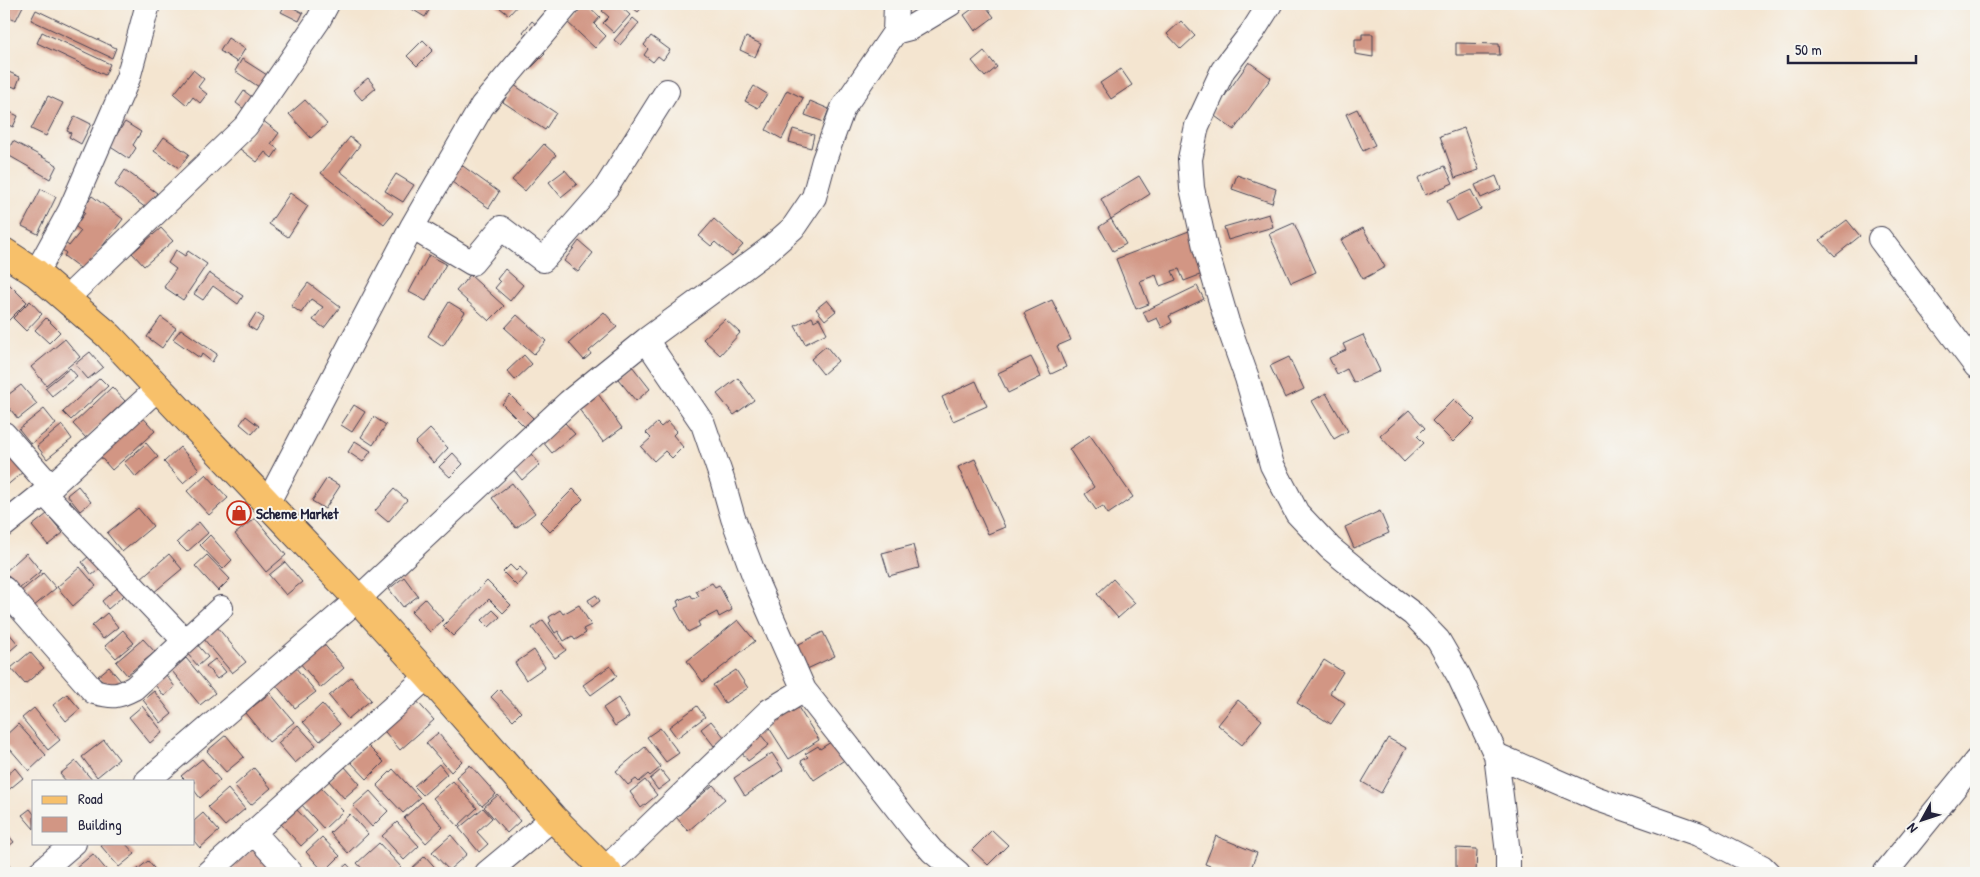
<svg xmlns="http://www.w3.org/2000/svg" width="1980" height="877" font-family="'Patrick Hand',sans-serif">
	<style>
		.building { fill: #d29684 }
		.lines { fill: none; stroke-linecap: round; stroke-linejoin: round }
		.minor-casing { stroke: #423f51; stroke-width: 26 }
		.major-casing { stroke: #423f51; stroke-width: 30 }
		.minor { stroke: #fff; stroke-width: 24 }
		.major { stroke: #f7c06b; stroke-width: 28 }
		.labels { text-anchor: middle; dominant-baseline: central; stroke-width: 4; stroke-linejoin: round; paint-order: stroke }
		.poi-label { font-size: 15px; font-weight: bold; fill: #22223b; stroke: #f6f6f2; text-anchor: start }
	</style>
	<rect width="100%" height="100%" fill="#f6f6f2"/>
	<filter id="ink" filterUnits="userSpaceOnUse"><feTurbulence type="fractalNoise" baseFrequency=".02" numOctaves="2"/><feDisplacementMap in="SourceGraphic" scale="10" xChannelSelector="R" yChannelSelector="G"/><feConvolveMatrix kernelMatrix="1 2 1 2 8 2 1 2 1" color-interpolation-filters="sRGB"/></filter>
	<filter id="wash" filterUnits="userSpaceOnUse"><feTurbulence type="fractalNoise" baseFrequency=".0096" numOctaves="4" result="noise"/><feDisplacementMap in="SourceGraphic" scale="20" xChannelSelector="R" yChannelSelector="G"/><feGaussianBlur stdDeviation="1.12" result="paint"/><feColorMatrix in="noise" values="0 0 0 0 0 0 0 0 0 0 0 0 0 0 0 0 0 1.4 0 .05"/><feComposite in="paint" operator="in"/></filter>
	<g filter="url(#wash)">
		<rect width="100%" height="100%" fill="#f4e5d0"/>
		<g id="blocks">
			<!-- building -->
			<path class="building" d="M9,4H24L16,20L4,14Z
				M286,4L303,13L299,21L281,12Z
				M412,4H433L425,17L410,8Z
				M495,4H519L509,15Z
				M541,4H555L548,11Z
				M582,4H586L600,17L594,24L606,36L595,48L566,21Z
				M609,4H618L630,15L614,33L603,23L609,17L602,11Z
				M628,4H645L638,12Z
				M979,4H984L994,17L975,31L964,15Z
				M36,10L116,48L112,58L31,20Z
				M633,18L639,23L620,45L614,40Z
				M532,21L539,27L529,38L523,32Z
				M1181,21L1195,36L1181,49L1167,34Z
				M42,32L110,64L105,75L37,43Z
				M1362,34H1373V57L1355,54V39H1362Z
				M651,36L670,50L663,60L658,56L653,62L644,55L648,49L644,45Z
				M746,37L761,44L755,57L740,50Z
				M228,38L245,49L237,62L220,51Z
				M423,40L433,50L417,66L407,56Z
				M1456,43L1499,44L1500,55H1456Z
				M538,48L545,54L532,67L526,61Z
				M984,51L997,67L985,77L972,61Z
				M242,59L267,75L259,87L235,71Z
				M1249,62L1271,78L1234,130L1212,114Z
				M1121,69L1132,85L1111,99L1100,83Z
				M4,70L20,77L16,88L7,84L4,90Z
				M193,70L204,79L198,87L207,94L200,103L193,97L187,105L174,94Z
				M368,78L376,88L362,100L353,90Z
				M514,85L556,113L545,130L503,102Z
				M754,86L767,94L758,108L745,101Z
				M787,90L803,98L782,139L766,130Z
				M244,91L252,97L244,109L236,103Z
				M48,96L63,103L46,136L31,129Z
				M305,100L327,124L311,138L289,114Z
				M810,101L829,109L824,122L805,115Z
				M4,109L18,116L13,127L4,123Z
				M1357,109L1375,145L1363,151L1346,114Z
				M75,116L91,124L81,144L69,137L71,133L67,131Z
				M262,120L279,133L271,144L278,149L272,158L265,152L257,162L240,149Z
				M125,122L141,132L133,145L136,148L129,159L109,146Z
				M1464,128L1479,170L1455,178L1440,136Z
				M793,129L814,135L811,148L789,142Z
				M164,137L189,154L179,168L154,151Z
				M350,137L360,145L340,171L393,213L384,224L321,173Z
				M13,141L57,165L50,179L6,154Z
				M544,144L556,155L525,191L512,180Z
				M460,164L499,192L489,208L449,180Z
				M1445,166L1453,183L1425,195L1418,178Z
				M125,170L157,193L146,208L115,185Z
				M565,170L577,184L561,197L549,182Z
				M396,174L414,185L403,202L385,191Z
				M1237,175L1276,189L1272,203L1232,189Z
				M1139,176L1150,194L1111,219L1101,199Z
				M1496,176L1501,189L1481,198L1475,185Z
				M41,189L56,197L38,234L22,226Z
				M1471,190L1481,209L1457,221L1447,201Z
				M290,193L308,206L288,237L269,224Z
				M92,196L123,219L84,271L64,256L66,253L60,248L64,242L69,246L81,231L75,226L85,213L81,210Z
				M1269,214L1273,227L1228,240L1224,227Z
				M714,219L743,245L732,257L715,242L711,246L699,236Z
				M1111,219L1126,244L1113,251L1099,227Z
				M1847,220L1860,236L1835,256L1820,240Z
				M1294,223L1316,272L1291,283L1269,234Z
				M161,228L173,241L144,266L132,253Z
				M1363,228L1385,267L1363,279L1341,240Z
				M1189,231L1205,273L1184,281L1179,269L1172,271L1176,280L1160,286L1156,275L1140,281L1149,304L1136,309L1116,259Z
				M579,241L593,253L578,272L564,261Z
				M176,250L185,256L188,251L207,264L183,300L164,287L176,269L168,263Z
				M429,255L446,264L426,301L409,292Z
				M505,269L523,285L510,301L495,288L500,282L497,279Z
				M209,273L243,296L238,304L213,286L203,300L194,294Z
				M470,275L504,306L489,321L456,291Z
				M4,279L27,302L4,325Z
				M308,283L340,307L324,328L313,320L323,307L311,299L301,313L291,306Z
				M1197,286L1204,299L1169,316L1172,322L1162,328L1157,318L1148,322L1143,312Z
				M827,300L836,311L825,320L816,309Z
				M1052,300L1071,340L1057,346L1066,367L1051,374L1024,313Z
				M30,301L42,314L26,331L13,318Z
				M449,302L465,312L443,346L428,336Z
				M604,312L617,327L589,351L591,354L584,360L569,343Z
				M256,313L264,318L256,331L248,326Z
				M517,315L546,341L534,354L505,328Z
				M161,317L176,328L162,348L147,337Z
				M812,317L814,321L819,318L827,333L805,344L795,326Z
				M46,318L60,332L49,343L35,330Z
				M725,319L740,333L720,355L703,339Z
				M181,329L217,354L212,362L202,354L200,358L173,339Z
				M1363,335L1380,371L1354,383L1347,369L1337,374L1329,358L1346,350L1343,344Z
				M65,339L80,357L46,385L31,367Z
				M826,346L838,361L823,374L811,359Z
				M90,352L103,367L88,379L75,364Z
				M524,355L532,364L515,380L507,371Z
				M1031,357L1041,377L1008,393L998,373Z
				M1289,357L1304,389L1285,398L1270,366Z
				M632,366L650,389L636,401L618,379Z
				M70,368L77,376L52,396L45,388Z
				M100,378L108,386L71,420L63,412Z
				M738,378L754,400L734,415L717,394Z
				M976,381L987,406L953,421L942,397Z
				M21,385L37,404L18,419L4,401V398Z
				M112,387L125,401L86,438L73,424Z
				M596,391L622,428L603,442L576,405Z
				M1326,393L1348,431L1334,439L1312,401Z
				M510,395L533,418L525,427L502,404Z
				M1454,399L1475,420L1453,442L1432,421Z
				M354,405L365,412L352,432L341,425Z
				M44,409L56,424L31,444L19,429Z
				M1409,410L1425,428L1417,436L1424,443L1404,462L1380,436Z
				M140,414L155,431L112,470L97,453Z
				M246,416L259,426L252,434L240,424Z
				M374,417L386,425L373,445L361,437Z
				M668,421L677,431L673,435L683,447L672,458L665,451L654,461L641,447L651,438L646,433L657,423L661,427Z
				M565,423L575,434L552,453L542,441Z
				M62,425L72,439L47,459L37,446Z
				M430,429L448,448L434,463L415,443Z
				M1090,435L1133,497L1108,514L1103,506L1096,510L1085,494L1094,487L1069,449Z
				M355,441L371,451L363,462L348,452Z
				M146,443L158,457L136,477L124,463Z
				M180,447L199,469L183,483L164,462Z
				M8,451L24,471L4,488V455Z
				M453,453L463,464L450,477L439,467Z
				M531,454L540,464L522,480L513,469Z
				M975,459L1005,527L988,534L958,467Z
				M206,474L228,498L209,515L187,491Z
				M327,478L340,486L325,509L312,501Z
				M512,483L535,513L516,528L492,498Z
				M78,486L91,502L80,511L67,495Z
				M394,489L407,500L388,522L375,511Z
				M573,489L583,499L550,532L540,522Z
				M138,508L153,526L122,552L107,533Z
				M1380,511L1389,533L1354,548L1345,527Z
				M47,514L63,533L48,545L32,526Z
				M255,518L286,555L266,572L235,534Z
				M199,522L208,533L187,552L177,542Z
				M210,535L232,560L223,569L200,545Z
				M913,545L919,568L889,576L882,553Z
				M95,551L106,564L92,575L82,562Z
				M26,553L41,571L19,589L5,572Z
				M169,554L182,569L153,593L141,578Z
				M207,555L230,579L218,591L195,566Z
				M285,562L302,582L286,595L269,575Z
				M510,565L516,571L520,567L527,575L517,586L503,572Z
				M80,567L96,586L73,606L57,587Z
				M43,573L56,588L33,607L20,592Z
				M404,577L418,596L403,607L389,589Z
				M1113,579L1135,603L1118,618L1097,594Z
				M487,581L511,605L503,613L489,599L453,636L443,626Z
				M712,583L715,587L719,585L732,610L719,617L717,612L698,622L700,626L688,632L675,608L679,606L677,601L691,595L693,599L699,596L696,591Z
				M122,584L129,591L108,609L102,601Z
				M596,595L600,601L592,607L588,600Z
				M425,599L443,620L430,632L411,612Z
				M579,605L591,625L583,629L586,633L575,640L572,636L564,641L558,631L555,633L549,623L551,621L549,617L560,610L563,614Z
				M493,610L500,617L489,627L482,620Z
				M107,613L118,627L103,639L92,626Z
				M543,620L566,650L555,658L532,628Z
				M738,620L755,641L703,682L687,661Z
				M217,627L246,662L232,673L203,638Z
				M123,630L134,643L116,658L105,646Z
				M8,632L18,644L4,656V635Z
				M823,632L835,656L807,669L795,646Z
				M143,639L155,652L127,675L116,662Z
				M322,642L344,668L321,688L299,662Z
				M196,643L208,657L198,666L186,652Z
				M534,650L545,667L526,680L515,663Z
				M30,652L44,668L25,684L11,668Z
				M186,658L215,693L200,705L172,671Z
				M215,659L226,672L217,679L206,666Z
				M1324,660L1343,672L1330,693L1345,703L1331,724L1297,703Z
				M610,666L617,676L591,695L583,685Z
				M109,667L121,681L110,691L98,676Z
				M295,667L316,692L295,708L275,684Z
				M736,670L748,688L725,703L713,685Z
				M166,675L175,687L164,696L155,685Z
				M351,677L371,700L348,719L329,696Z
				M499,689L521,712L513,720L491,697Z
				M154,691L172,714L161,723L143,700Z
				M270,693L294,722L269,742L245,713Z
				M67,694L80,709L66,721L53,705Z
				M414,698L434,720L400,750L381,727Z
				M618,698L629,717L615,726L603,708Z
				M1238,700L1262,720L1242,745L1218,725Z
				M322,704L340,724L320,741L303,722Z
				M796,704L819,740L789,759L766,723Z
				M142,706L163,732L150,743L129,717Z
				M697,706L705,717L677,738L669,727Z
				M34,708L60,740L48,750L22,718Z
				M711,721L725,738L714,746L701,729Z
				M18,724L46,755L29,771L4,742V737Z
				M298,725L316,745L295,763L278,743Z
				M660,728L679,753L666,762L647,737Z
				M758,731L769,745L748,761L737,746Z
				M438,733L462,761L451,772L426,743Z
				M226,735L244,757L226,772L207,751Z
				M1388,738L1406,748L1381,793L1362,782Z
				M104,740L119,759L97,777L82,757Z
				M834,740L846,759L814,780L801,761L808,757L805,754L818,746L820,749Z
				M367,745L384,762L367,779L350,761Z
				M645,747L661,767L650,776L648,774L639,782L636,779L628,785L616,771Z
				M772,753L783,770L745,796L734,778Z
				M202,759L220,780L200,798L194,790V781H186L181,776Z
				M76,761L93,781H66L60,774Z
				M439,764L447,774L423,795L414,786Z
				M470,765L496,794L482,806L456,777Z
				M345,767L360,784L344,798L329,781Z
				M15,768L23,778L6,792L4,790V778Z
				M254,768L271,788L251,805L234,786Z
				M393,769L420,798L403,813L377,785Z
				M661,770L670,781L658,790L650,779Z
				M645,780L657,795L641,808L630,792Z
				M453,781L477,808L458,826L433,798Z
				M713,785L725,799L688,831L676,817Z
				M319,786L343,811L324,829L300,803Z
				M228,789L245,809L225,826L208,807Z
				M370,791L388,811L372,827L353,806Z
				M498,795L520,821L507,833L484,807Z
				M422,802L443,827L426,843L404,818Z
				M483,808L492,818L477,832L488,844L479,852L459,828Z
				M30,809L34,814V829L22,815Z
				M296,809L317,831L301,846L281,824Z
				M203,813L219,831L200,848L194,841V821Z
				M350,814L368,834L348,853L330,833Z
				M397,822L419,846L404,860L382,836Z
				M4,830L14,842L4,850Z
				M992,830L1008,845L988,865L972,850Z
				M451,835L467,854L449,870L432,852Z
				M1216,836L1257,853L1249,873H1228L1205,864Z
				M322,837L340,856L324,872L306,852Z
				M105,843H125L135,854L119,867L101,846Z
				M379,843L401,867L395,873H366L357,863Z
				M254,848L272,870L268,873H238L232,867Z
				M1456,848L1477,849L1476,873H1456Z
				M93,854L109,873H80L76,868Z
				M425,856L440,873H413L410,870Z
				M4,859L10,867L4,872Z
				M148,861L158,873H133Z
				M347,864L355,873H337Z"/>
		</g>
	</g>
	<g filter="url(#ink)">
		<use href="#blocks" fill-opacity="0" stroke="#423f51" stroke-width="1"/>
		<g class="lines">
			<!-- minor casing -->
			<g class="minor-casing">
				<path id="minor" d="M1270,4L1253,31L1223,70L1197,126L1190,159L1192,188L1205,247L1227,322L1247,378L1272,465L1297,513L1330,548L1381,590L1413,614L1438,640L1459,676L1496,755L1508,853V873
					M895,32L910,28L950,4
					M412,227L472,263L501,228L543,260L606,188L667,91
					M1880,239L1976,366
					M36,273L70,211L128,78L148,4
					M66,299L246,126L318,21L327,4
					M4,434L51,487
					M44,493L185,641
					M267,504L412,227L482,106L568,4
					M4,525L44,493L157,389
					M4,589L94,692C113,697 117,697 134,688L221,608
					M804,690L915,831L932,851L958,873
					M1496,755L1595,798L1698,834L1762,867L1768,873
					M147,781L358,599L569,402L646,340L768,250L793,228L814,197L824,160L843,108L895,32L896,4
					M253,832L291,873
					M604,870L769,711L804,690L758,586L733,518L722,479L703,424L646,340
					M39,873L74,843
					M208,873L428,676
					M487,873L553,818
					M1885,873L1976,761"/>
			</g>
			<!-- major casing -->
			<g class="major-casing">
				<path id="major" d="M4,252L36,273L109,336L358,599L428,676L553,818L608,873"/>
			</g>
			<!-- minor -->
			<use href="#minor" class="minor"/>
			<!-- major -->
			<use href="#major" class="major"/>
		</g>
	</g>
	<!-- icons -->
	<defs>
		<g id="shop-ring" transform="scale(1.25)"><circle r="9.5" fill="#f6f6f2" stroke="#c8321e" stroke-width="1.5"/><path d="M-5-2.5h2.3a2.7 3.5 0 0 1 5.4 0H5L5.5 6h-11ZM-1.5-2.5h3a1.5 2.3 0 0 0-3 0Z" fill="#c8321e"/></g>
	</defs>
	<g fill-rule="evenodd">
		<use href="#shop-ring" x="239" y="513"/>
	</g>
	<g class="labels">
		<!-- poi labels -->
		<g class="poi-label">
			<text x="256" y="513">Scheme Market</text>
		</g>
	</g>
	<!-- margin -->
	<rect width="1980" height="877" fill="none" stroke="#f6f6f2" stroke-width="20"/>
	<!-- legend -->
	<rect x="32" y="780" width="162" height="65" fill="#f6f6f2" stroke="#a1a1a9"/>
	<rect x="42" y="796" width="25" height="8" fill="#f7c06b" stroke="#a1a1a9"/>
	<text x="78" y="804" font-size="15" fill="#22223b">Road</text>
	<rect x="42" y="817" width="25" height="15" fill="#d29684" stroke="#a1a1a9"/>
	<text x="78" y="830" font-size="15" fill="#22223b">Building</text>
	<!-- north arrow -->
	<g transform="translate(1922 820) rotate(230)" stroke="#f6f6f2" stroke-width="4" paint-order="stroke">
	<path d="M0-4L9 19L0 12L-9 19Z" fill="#22223b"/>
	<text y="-8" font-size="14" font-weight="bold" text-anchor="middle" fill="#22223b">N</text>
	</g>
	<!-- scale -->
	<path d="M1788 55v8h128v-8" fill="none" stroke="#22223b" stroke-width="2.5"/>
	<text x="1795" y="55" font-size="15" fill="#22223b" stroke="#f6f6f2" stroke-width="4" paint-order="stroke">50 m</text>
</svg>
